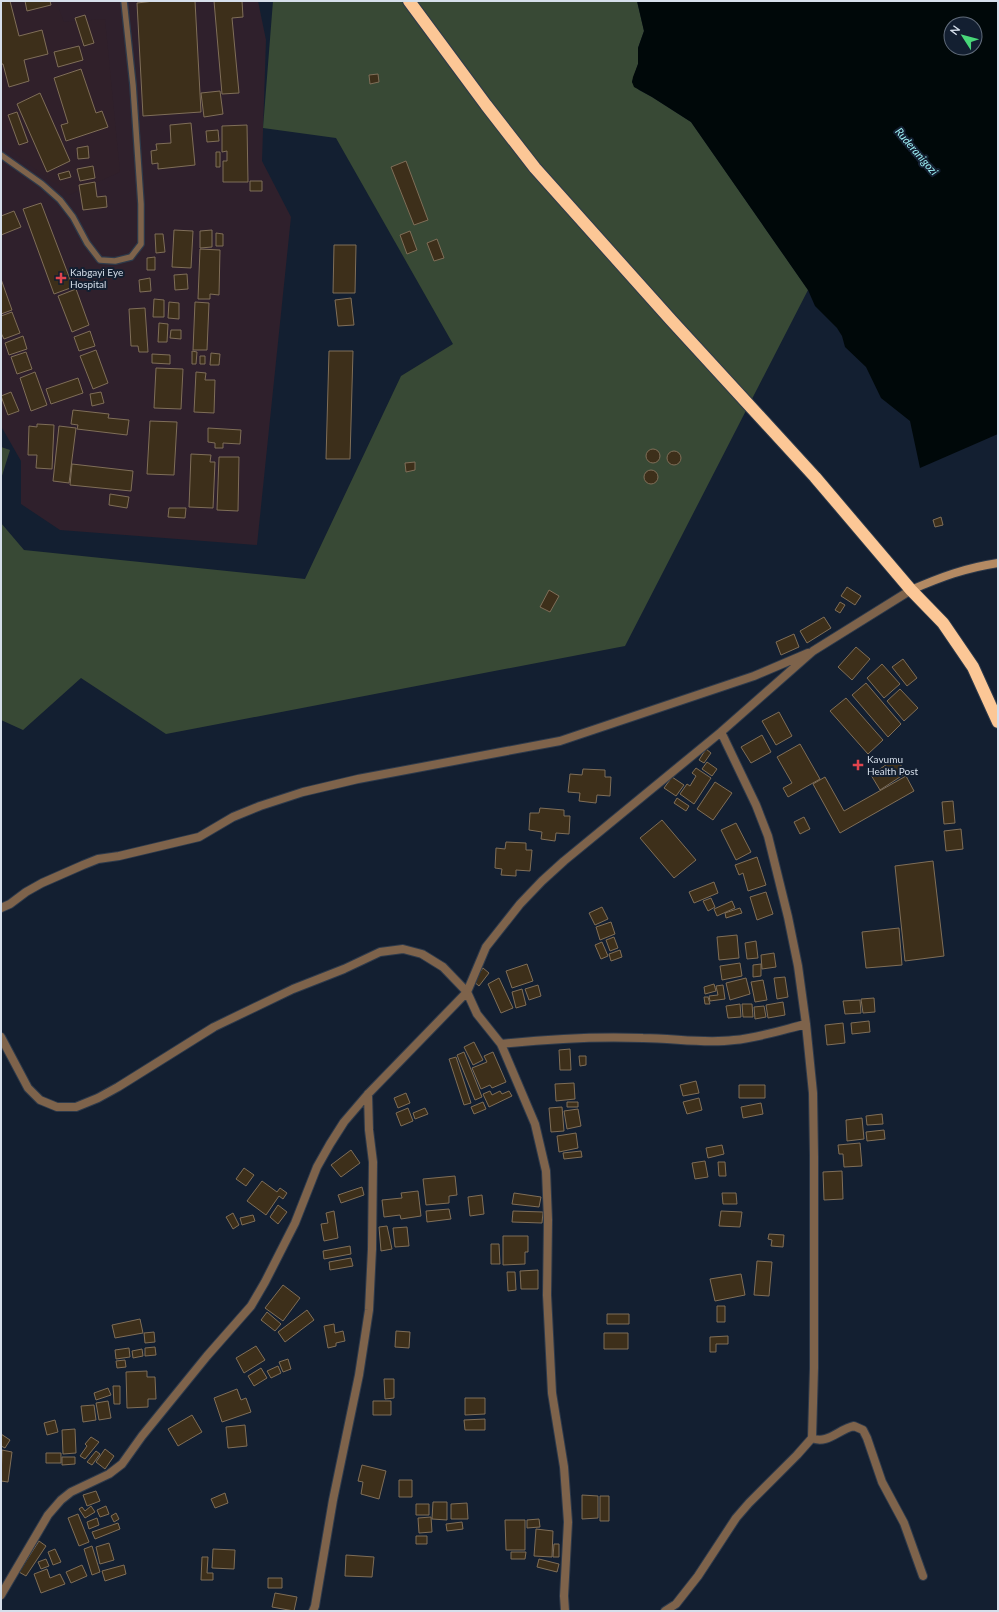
<svg xmlns="http://www.w3.org/2000/svg" width="999" height="1612" font-family="Lato,sans-serif">
	<style>
		.commercial { fill: #2f202c }
		.medical { fill: #30202a }
		.green { fill: #384935 }
		.water { fill: #000809; fill-rule: evenodd }
		.building { fill: #3d2f1a; stroke: #7f6e58 }
		.lines { fill: none; stroke-linecap: round; stroke-linejoin: round }
		.lane-casing { stroke: #2e3a4b; stroke-width: 8 }
		.street-casing { stroke: #2e3a4b; stroke-width: 10 }
		.secondary-casing { stroke: #2e3a4b; stroke-width: 10 }
		.highway-casing { stroke: #2e3a4b; stroke-width: 14 }
		.lane { stroke: #7e634b; stroke-width: 5.5 }
		.street { stroke: #7e634b; stroke-width: 8 }
		.secondary { stroke: #b48a63; stroke-width: 8 }
		.highway { stroke: #fcc796; stroke-width: 12 }
		.health-dot { fill: #e0444e; stroke: #131f31; stroke-width: 1.5 }
		.labels { text-anchor: middle; dominant-baseline: central; stroke-width: 4; stroke-linejoin: round; paint-order: stroke }
		.poi-label { font-size: 10px; fill: #d6dfeb; stroke: #131f31; text-anchor: start }
		.water-label { font-size: 11px; font-style: italic; fill: #9ceef3; stroke: #131f31 }
	</style>
	<rect width="100%" height="100%" fill="#131f31"/>
	<!-- commercial -->
	<path class="commercial" d="M1,1H258L266,40L262,161L291,217L257,545L60,530L21,504V461L1,426Z"/>
	<!-- medical -->
	<path class="medical" d="M1,1H56L64,22L105,19L120,172L69,195L58,185L52,182L1,143Z"/>
	<!-- green -->
	<path class="green" d="M273,1H637L644,31L638,48V64L632,82L639,90L652,97L691,122L808,290L625,646L166,734L81,678L23,730L1,720V523L24,550L305,579L401,376L453,344L336,138L263,128Z
		M1,447L10,450L1,479Z"/>
	<!-- water -->
	<path class="water" d="M637,1H998V434L920,468L910,421L881,398L866,367L845,347L842,336L837,328L815,306L808,290L691,122L652,97L634,87L632,82L633,77L638,64V48L644,31ZM951,24H975V48H951Z"/>
	<!-- building -->
	<path class="building" d="M1,1H10L19,36L42,30L48,54L24,60L29,81L9,87L3,64H1Z
		M25,1H50L51,5L27,11Z
		M154,1H195L201,112L143,116L137,3Z
		M214,1H242L243,17L232,18L239,93L222,94Z
		M85,15L94,43L84,46L75,18Z
		M79,46L83,60L58,67L54,52Z
		M81,69L96,113L102,111L108,127L66,141L61,125L68,123L54,78Z
		M378,74L379,82L370,84L369,75Z
		M220,91L223,114L204,117L201,93Z
		M40,93L70,161L47,172L17,104Z
		M17,112L28,142L19,145L8,115Z
		M191,123L195,165L158,169V163L152,164L151,151L157,150L156,144L171,143L170,125Z
		M247,125L248,182H223V161H227V151L222,152V126Z
		M218,130L219,141L207,142L206,131Z
		M88,146L89,158L78,159L77,148Z
		M216,152H220V167H216Z
		M406,161L428,220L414,225L391,167Z
		M93,166L95,178L80,181L77,169Z
		M69,171L71,177L60,180L58,174Z
		M250,181H262V191H250Z
		M95,182L97,197L106,196L107,207L83,210L79,185Z
		M41,203L73,287L54,294L23,209Z
		M14,211L21,227L1,235V216Z
		M174,230L193,231L191,268L172,267Z
		M212,230V247L200,248V231Z
		M410,231L417,250L407,254L400,235Z
		M216,233L223,234V246H216Z
		M155,234H163L165,252L156,253Z
		M437,239L444,258L434,261L427,243Z
		M334,245H356L355,293H333Z
		M200,249L220,250L219,295L210,294V299H198Z
		M155,257V270H147V258Z
		M187,274L188,289L175,290L174,275Z
		M150,278L151,291L140,292L139,280Z
		M1,279L12,310L1,314Z
		M76,289L89,325L72,332L58,296Z
		M351,298L354,325L338,326L335,300Z
		M154,299L164,300V317H153Z
		M169,302L179,303V319L168,318Z
		M195,302L209,303L207,350H193Z
		M145,308L148,352H139L138,346H131L129,309Z
		M12,312L20,333L4,339L1,333V316Z
		M159,323L168,324L167,342H158Z
		M171,330H181V339L170,338Z
		M90,331L95,346L79,351L74,337Z
		M23,336L27,349L9,355L5,343Z
		M96,350L108,383L93,389L80,356Z
		M192,351L197,352L196,364H192Z
		M329,351H353L350,459H326Z
		M26,352L32,369L17,374L11,357Z
		M211,353L220,354L219,365H210Z
		M152,354L170,355V364L152,363Z
		M200,356H205V364H200Z
		M156,368L183,369L181,409L154,408Z
		M35,372L47,405L31,411L20,378Z
		M196,372L206,373L205,380H215L214,413L194,412Z
		M78,378L83,393L51,404L46,389Z
		M11,392L19,411L8,415L1,396Z
		M101,392L104,403L92,406L90,394Z
		M73,410L109,414L108,418L129,420L127,435L77,429L78,425L71,424Z
		M150,421L177,422L174,475L147,474Z
		M37,424L54,425L52,469L36,468L37,455H28L29,426L37,427Z
		M59,426L76,428L69,483L53,481Z
		M208,428L241,430L240,444L223,443V448H215V443L208,442Z
		M646 456a7 7 0 1 1 14 0a7 7 0 1 1-14 0Z
		M667 458a7 7 0 1 1 14 0a7 7 0 1 1-14 0Z
		M191,454L211,455L210,462H215L213,508L189,507Z
		M219,457H239L238,511L217,510Z
		M415,462V470L406,472L405,463Z
		M72,464L133,471L131,491L70,485Z
		M644 477a7 7 0 1 1 14 0a7 7 0 1 1-14 0Z
		M110,494L129,497L127,508L109,505Z
		M169,508H186L185,518L168,517Z
		M941,517L943,525L935,527L933,520Z
		M847,587L861,596L855,605L841,596Z
		M549,590L559,596L550,612L540,607Z
		M840,602L845,605L840,613L835,610Z
		M824,617L831,628L807,643L800,631Z
		M794,634L799,647L781,655L776,642Z
		M856,647L870,659L852,680L838,667Z
		M903,659L917,678L907,686L892,667Z
		M882,664L900,684L884,698L867,678Z
		M866,683L901,724L888,737L852,695Z
		M900,689L918,708L904,721L887,701Z
		M846,698L883,740L868,754L830,711Z
		M779,712L792,736L776,745L762,721Z
		M762,735L771,752L751,763L741,747Z
		M800,744L820,779L788,797L783,788L792,783L777,757Z
		M706,749L711,753L704,763L699,760Z
		M896,758L906,773L880,790L871,775Z
		M707,762L717,769L712,776L702,769Z
		M696,768L711,778L694,804L680,794L687,784L690,786L696,776L692,773Z
		M583,769L605,770V777H611L610,796L597,795L596,803L579,801L580,793L568,792L570,774L582,775Z
		M906,776L914,791L840,833L813,784L825,777L844,811Z
		M672,777L684,785L676,796L664,788Z
		M715,782L732,793L713,820L697,809Z
		M677,798L689,806L686,811L674,803Z
		M953,801L955,823L944,824L942,802Z
		M540,808L564,810V816H570L569,834L556,833L555,841L541,839L542,832L529,830L530,813H539Z
		M804,817L810,829L800,834L794,822Z
		M662,820L696,860L674,878L640,838Z
		M736,823L751,852L736,860L721,830Z
		M961,829L963,849L946,851L944,831Z
		M506,842L526,843V850H532L530,871L516,870V876L501,875L502,869L495,868L496,848L505,849Z
		M757,857L766,885L748,891L743,873L739,875L735,865Z
		M933,861L944,956L905,961L895,866Z
		M714,882L718,893L694,903L689,892Z
		M766,892L773,914L757,920L750,897Z
		M711,898L715,907L708,911L703,901Z
		M732,901L735,908L717,916L714,909Z
		M602,907L608,919L595,925L589,913Z
		M740,908L742,913L726,918L725,913Z
		M611,922L615,934L600,940L596,927Z
		M899,928L902,965L866,968L862,932Z
		M737,935L739,958L719,960L717,937Z
		M614,937L618,948L610,951L606,940Z
		M756,941L758,958L747,959L745,943Z
		M602,942L608,956L601,959L595,945Z
		M620,950L622,957L611,961L609,954Z
		M774,953L776,967L762,969L761,955Z
		M740,963L742,976L722,980L720,966Z
		M527,964L533,981L512,988L506,971Z
		M761,964V976L753,977V965Z
		M483,968L489,973L479,986L473,981Z
		M785,977L788,997L777,999L774,978Z
		M499,978L513,1008L501,1013L488,984Z
		M746,978L750,994L730,1000L726,983Z
		M763,980L767,1000L755,1002L751,982Z
		M714,984L716,991L705,994L704,987Z
		M538,985L541,996L529,1000L525,989Z
		M723,985L725,999L710,1001L709,996L718,995L716,986Z
		M522,989L526,1005L516,1008L512,992Z
		M704,997H708L710,1004H705Z
		M874,998L875,1012L863,1013L861,999Z
		M860,1000L861,1013L845,1014L843,1001Z
		M783,1002L785,1015L768,1018L766,1005Z
		M740,1004L741,1017L728,1018L726,1006Z
		M742,1004H752L753,1017H743Z
		M764,1006L766,1017L755,1019L754,1007Z
		M869,1021L870,1032L852,1034L851,1023Z
		M843,1023L845,1043L827,1045L825,1025Z
		M474,1042L483,1060L473,1065L464,1047Z
		M570,1049L571,1070H560L559,1050Z
		M464,1052L482,1097L475,1100L457,1055Z
		M493,1052L506,1082L492,1088L490,1085L481,1089L472,1068L487,1062L484,1056Z
		M579,1056H586V1065L580,1066Z
		M456,1057L471,1103L464,1105L449,1059Z
		M696,1081L699,1093L683,1096L680,1085Z
		M574,1083L575,1099L556,1101L555,1084Z
		M739,1085H765V1098H739Z
		M490,1091L492,1095L500,1091L502,1094L509,1091L512,1096L489,1107L483,1094Z
		M406,1093L410,1103L398,1108L394,1098Z
		M699,1098L702,1110L687,1114L683,1102Z
		M483,1102L486,1109L474,1114L471,1107Z
		M567,1102H578V1107H567Z
		M761,1103L763,1114L743,1118L741,1107Z
		M562,1107L564,1131L551,1132L549,1108Z
		M408,1108L413,1121L401,1126L396,1113Z
		M425,1108L428,1114L415,1119L413,1113Z
		M578,1109L581,1126L567,1129L564,1111Z
		M882,1114L883,1124L867,1125L866,1116Z
		M862,1118L864,1139L847,1141L846,1120Z
		M884,1130L885,1139L867,1141L866,1132Z
		M576,1133L578,1148L559,1152L557,1136Z
		M860,1143L862,1166L844,1167L843,1154H839L838,1145Z
		M722,1145L724,1154L708,1158L706,1148Z
		M351,1150L360,1163L341,1177L331,1165Z
		M581,1151L582,1157L564,1159L563,1153Z
		M705,1161L708,1177L695,1179L692,1163Z
		M718,1162H725L726,1176H719Z
		M244,1168L254,1175L246,1186L236,1179Z
		M842,1171L843,1199L824,1200L823,1172Z
		M455,1176L457,1195L449,1196V1203L426,1205L423,1179Z
		M262,1181L277,1192L280,1188L287,1193L283,1199L279,1196L266,1215L247,1201Z
		M362,1187L364,1195L341,1203L338,1195Z
		M418,1191L421,1216L401,1219L400,1215L384,1217L382,1200L402,1198L401,1193Z
		M514,1193L541,1197L539,1207L512,1204Z
		M722,1193H736L737,1204H723Z
		M482,1195L484,1214L470,1216L468,1197Z
		M278,1205L287,1212L278,1224L270,1217Z
		M449,1209L451,1219L427,1222L426,1211Z
		M334,1211L338,1238L324,1241L321,1224L328,1223L326,1213Z
		M513,1211L543,1212L542,1223L512,1222Z
		M721,1211L742,1212L740,1227L719,1226Z
		M233,1213L239,1225L233,1229L226,1217Z
		M253,1215L255,1221L242,1225L240,1218Z
		M387,1226L392,1249L381,1251L379,1227Z
		M407,1227L409,1246L395,1247L393,1228Z
		M769,1234L784,1235L783,1247L771,1246L772,1240L768,1239Z
		M503,1236H528V1252H525V1264L503,1265Z
		M491,1244H499L500,1264H491Z
		M350,1246L351,1254L324,1259L323,1251Z
		M351,1258L353,1266L330,1270L329,1262Z
		M757,1261L772,1262L769,1296L754,1295Z
		M538,1270V1289H521L520,1271Z
		M507,1272H515L516,1290L508,1291Z
		M741,1274L745,1295L715,1301L710,1279Z
		M283,1285L300,1298L283,1321L265,1308Z
		M717,1306H725V1322H717Z
		M307,1310L314,1320L285,1342L278,1332Z
		M267,1312L281,1324L275,1331L261,1320Z
		M607,1314H629V1324H607Z
		M140,1319L143,1333L115,1338L112,1325Z
		M334,1324L335,1333L343,1331L345,1341L336,1343V1346L328,1348L324,1326Z
		M396,1331L410,1332L409,1348L395,1347Z
		M154,1332L155,1342L145,1343L144,1333Z
		M604,1333H628V1349H604Z
		M728,1336V1344H716V1352H710V1337Z
		M256,1346L265,1360L244,1373L236,1358Z
		M155,1347L156,1355L145,1356V1348Z
		M129,1348L130,1357L116,1359L115,1350Z
		M142,1349L143,1356L133,1358L132,1351Z
		M288,1359L291,1369L283,1372L279,1362Z
		M125,1360L126,1367L117,1368L116,1361Z
		M278,1366L281,1373L271,1378L267,1371Z
		M261,1368L267,1378L254,1386L248,1376Z
		M147,1371V1377H155L156,1399H148V1407L127,1408L126,1372Z
		M384,1379H394V1398L385,1399Z
		M113,1386H120V1404H114Z
		M108,1388L111,1395L96,1400L94,1393Z
		M237,1389L241,1400L246,1398L251,1412L222,1422L214,1398Z
		M465,1398H485V1414L465,1415Z
		M108,1401L111,1418L99,1420L96,1403Z
		M373,1401H391V1415H373Z
		M94,1405L96,1420L83,1422L81,1406Z
		M192,1415L202,1432L178,1446L168,1429Z
		M485,1419V1430H465L464,1420Z
		M55,1420L58,1432L47,1435L44,1423Z
		M245,1425L247,1446L228,1448L226,1427Z
		M75,1429L76,1453L63,1454L62,1430Z
		M1,1434L10,1440L5,1448L1,1446Z
		M91,1437L99,1442L85,1459L80,1456L87,1446L85,1444Z
		M105,1449L114,1456L105,1469L96,1462Z
		M2,1450L12,1452L8,1482L1,1481Z
		M96,1451L100,1454L92,1465L87,1462Z
		M46,1453H61V1463H46Z
		M62,1457H75V1464L62,1465Z
		M362,1465L386,1471L379,1499L361,1494L363,1482L358,1481Z
		M399,1480H412V1497H399Z
		M96,1491L100,1501L87,1506L83,1495Z
		M225,1493L228,1503L215,1508L211,1499Z
		M582,1495L598,1496V1518L582,1519Z
		M600,1496H609V1521H600Z
		M433,1502H447V1520L432,1519Z
		M467,1503L468,1519H451V1504Z
		M416,1504H429V1515H416Z
		M91,1506L95,1512L85,1518L79,1509L82,1507L85,1511Z
		M106,1506L109,1514L100,1517L97,1510Z
		M116,1513L119,1519L114,1522L111,1516Z
		M78,1514L89,1542L79,1546L68,1518Z
		M431,1517L432,1532L419,1533L418,1518Z
		M97,1518L99,1525L89,1529L87,1522Z
		M539,1519L540,1527L527,1528V1520Z
		M505,1520H525V1550H506Z
		M462,1522L463,1529L447,1531L446,1524Z
		M118,1523L120,1529L95,1539L92,1532Z
		M536,1529L553,1531L552,1557L534,1556Z
		M416,1536H427V1544H416Z
		M39,1541L46,1546L26,1576L19,1572Z
		M109,1543L114,1560L100,1564L96,1547Z
		M554,1544H559V1557H553Z
		M92,1546L100,1572L92,1575L84,1549Z
		M55,1549L61,1562L53,1565L48,1552Z
		M213,1549L235,1550L234,1569L212,1568Z
		M511,1552H526L525,1559H511Z
		M346,1555L374,1557L372,1577L345,1576Z
		M202,1557H208L207,1573H213V1580H201Z
		M46,1559L49,1566L41,1569L38,1562Z
		M539,1559L559,1564L557,1572L537,1567Z
		M82,1565L87,1576L71,1583L66,1572Z
		M124,1565L126,1574L105,1581L102,1571Z
		M47,1569L50,1578L60,1574L65,1584L41,1593L34,1574Z
		M268,1578H282V1588H268Z
		M275,1593L297,1597L294,1611L272,1607Z"/>
	<g class="lines">
		<!-- lane casing -->
		<g class="lane-casing">
			<path id="lane" d="M1,155L42,184L60,200L73,217L87,243L100,260L115,261L131,257L141,244V204L133,85L124,1"/>
		</g>
		<!-- street casing -->
		<g class="street-casing">
			<path id="street" d="M1,908L10,904L26,892L42,883L83,865L98,859L119,856L199,837L233,817L260,806L303,792L358,779L560,741L754,676L808,653
				M1,1037L28,1088L40,1100L57,1107H76L98,1098L118,1087L214,1027L293,989L344,969L380,952L403,949L422,954L443,967L467,992L477,1014L501,1044L535,1124L546,1171L548,1220L547,1295L552,1393L564,1467L568,1522L564,1596L565,1611
				M501,1044C548,1039 595,1036 643,1038C674,1038 704,1044 734,1040C758,1038 782,1030 806,1024
				M812,1438C827,1445 839,1429 854,1426L863,1430L867,1438L882,1482L904,1523L923,1576
				M1,1595L48,1515L61,1500L71,1492L109,1474L122,1464L142,1436L207,1356L251,1306L265,1282L295,1223L317,1167L330,1144L344,1122L368,1094L467,992L486,947L520,904L542,881L564,861L721,732L813,651L911,590
				M313,1611L315,1606L333,1500L359,1375L369,1310L372,1249L373,1162L369,1130L368,1094
				M665,1611L676,1604L698,1576L736,1518L749,1503L797,1455L812,1438L814,1368V1156L813,1093L806,1024L798,966L788,917L768,836L756,805L721,732"/>
		</g>
		<!-- secondary casing -->
		<g class="secondary-casing">
			<path id="secondary" d="M911,590C941,577 965,568 998,563"/>
		</g>
		<!-- highway casing -->
		<g class="highway-casing">
			<path id="highway" d="M409,1L486,105L535,168L671,320L815,477L911,590L943,623L973,667L998,722"/>
		</g>
		<!-- lane -->
		<use href="#lane" class="lane"/>
		<!-- street -->
		<use href="#street" class="street"/>
		<!-- secondary -->
		<use href="#secondary" class="secondary"/>
		<!-- highway -->
		<use href="#highway" class="highway"/>
	</g>
	<!-- markers -->
	<g class="health-dot">
		<path d="M59 272h4v4h4v4h-4v4h-4v-4h-4v-4h4z"/>
		<path d="M856 759h4v4h4v4h-4v4h-4v-4h-4v-4h4z"/>
	</g>
	<g class="labels">
		<!-- poi labels -->
		<g class="poi-label">
			<text x="70" y="272">Kabgayi Eye<tspan x="70" dy="12">Hospital</tspan></text>
			<text x="867" y="759">Kavumu<tspan x="867" dy="12">Health Post</tspan></text>
		</g>
		<!-- water labels -->
		<g class="water-label">
			<text transform="translate(917 151) rotate(49)">Ruderanigozi</text>
		</g>
	</g>
	<!-- border -->
	<rect width="999" height="1612" fill="none" stroke="#d6dfeb" stroke-width="4"/>
	<!-- north arrow -->
	<g transform="translate(963 36) rotate(306)"><circle r="19" fill="#131f31" stroke="#616c7b"/>
	<path d="M0-3L7 15L0 10L-7 15Z" fill="#48d779"/>
	<text y="-6" font-size="11" font-weight="bold" text-anchor="middle" fill="#d6dfeb">N</text>
	</g>
</svg>
